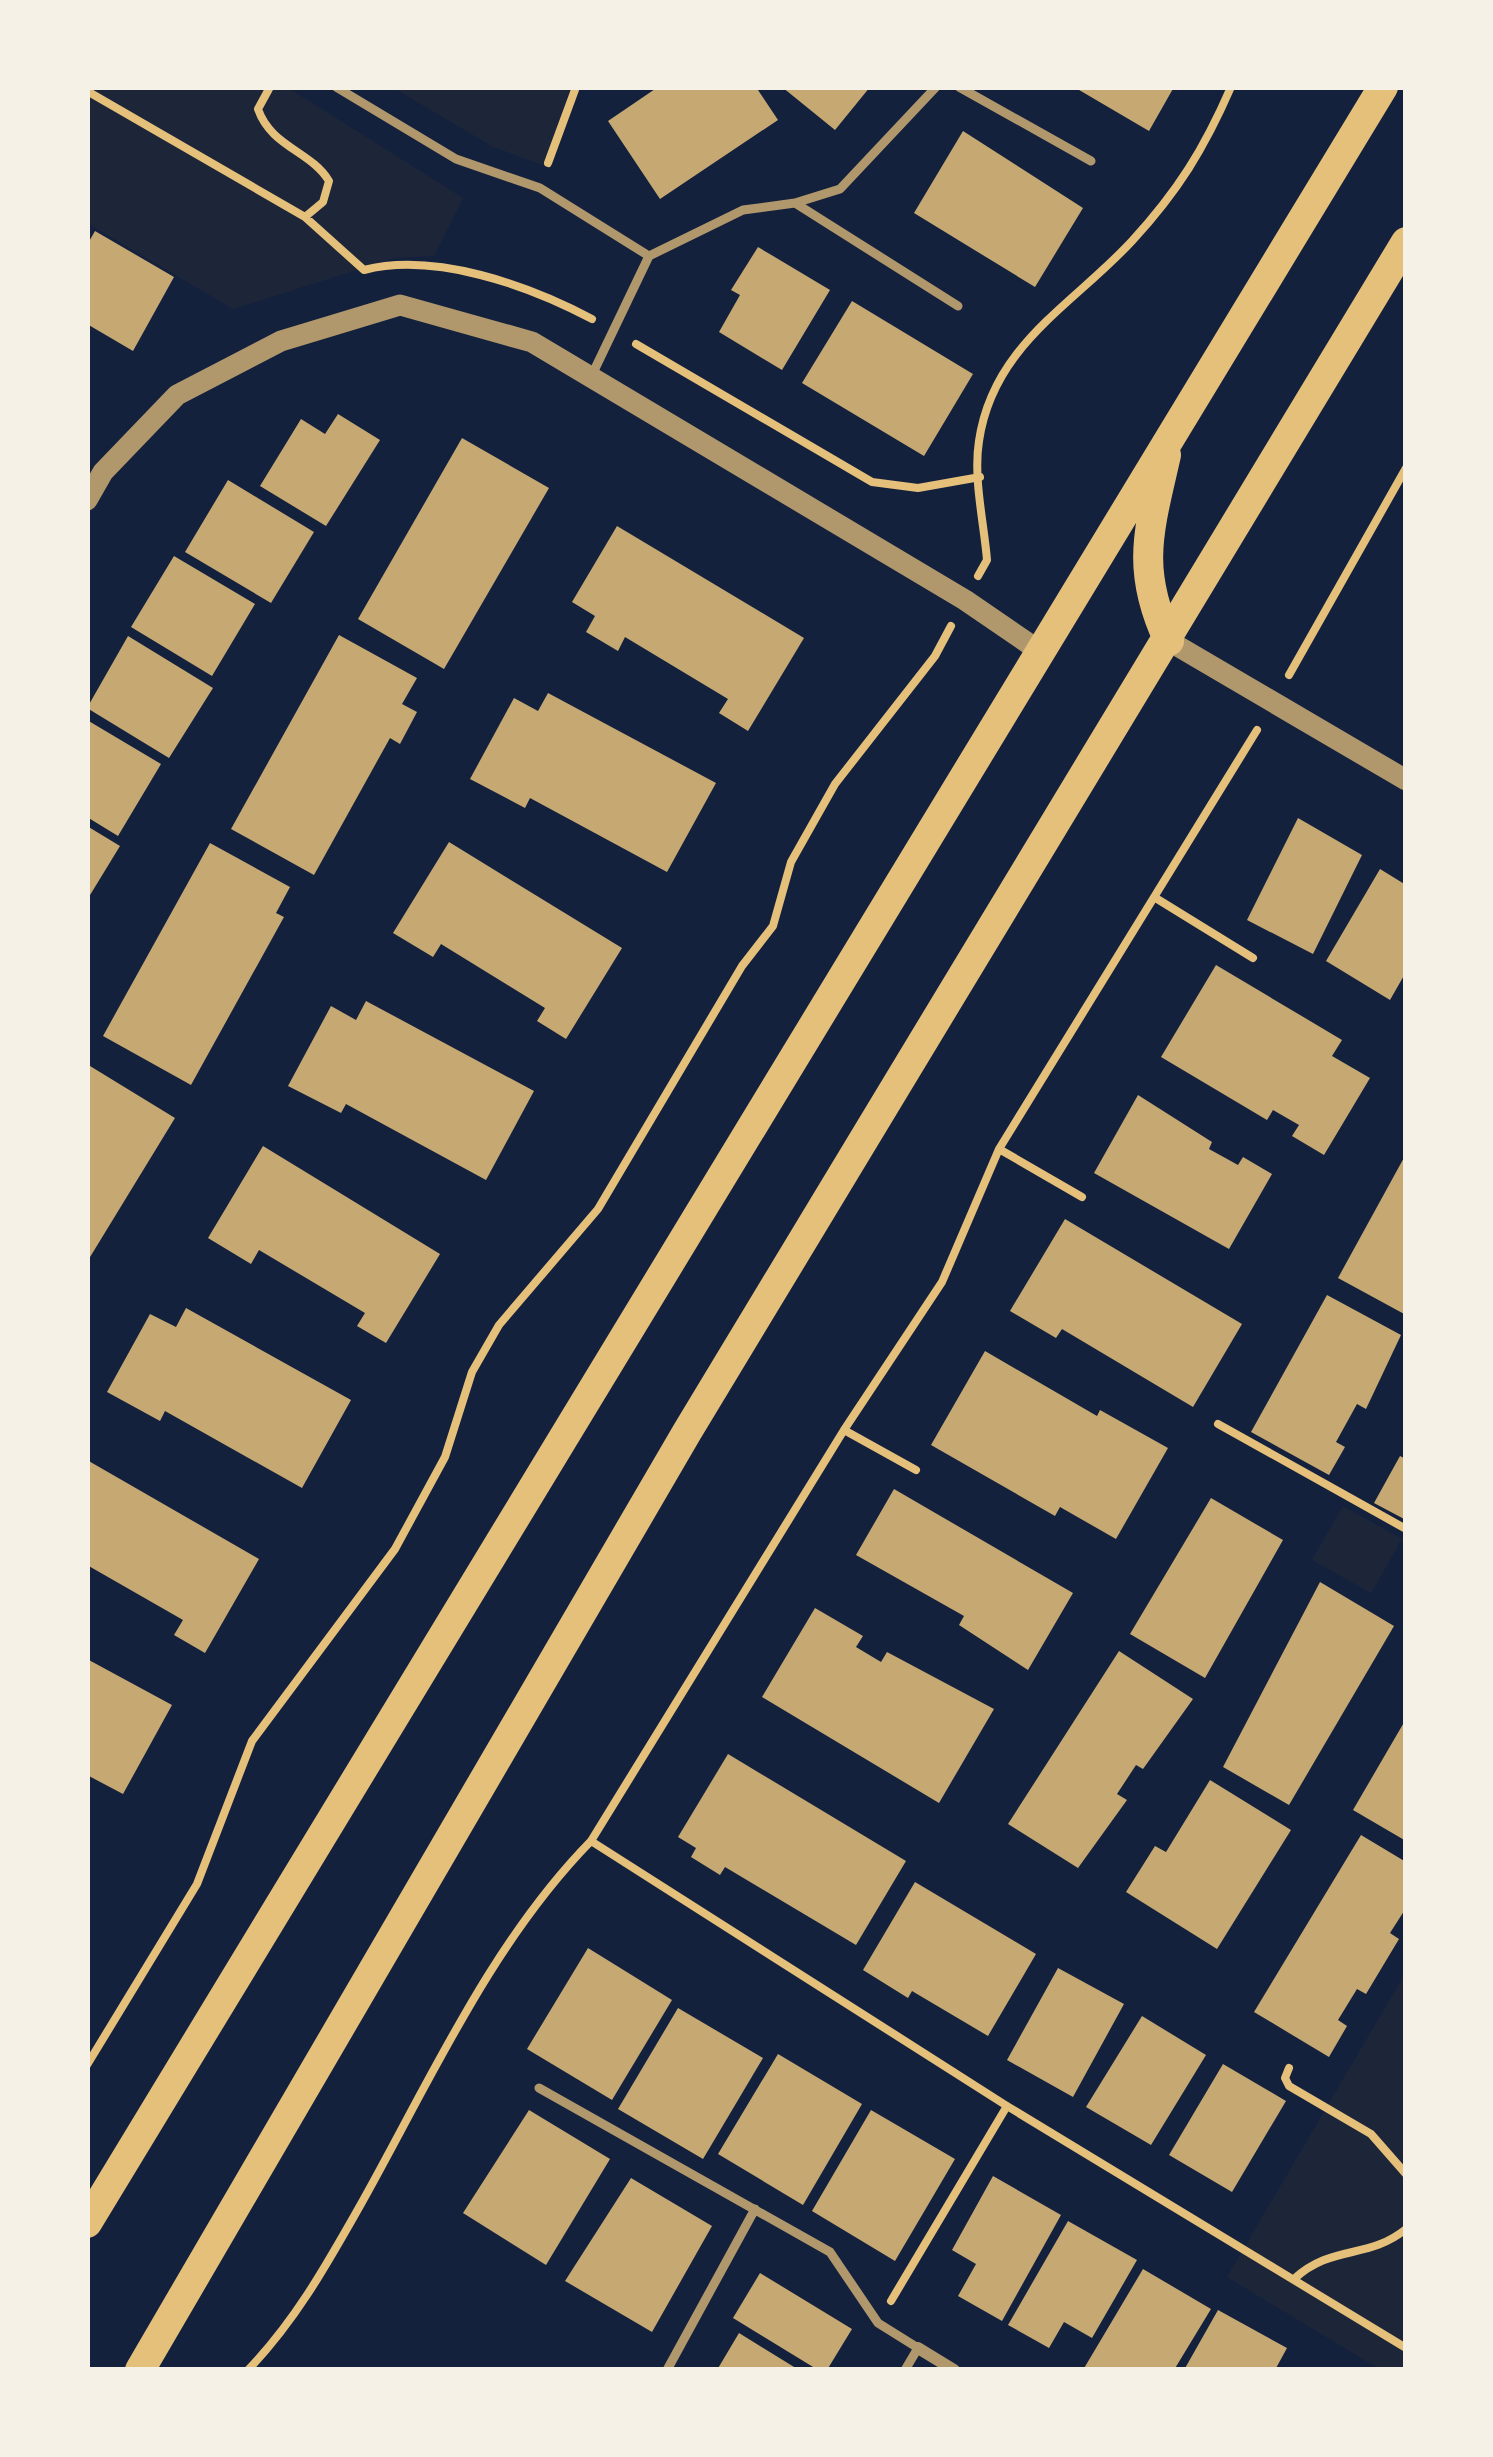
<svg xmlns="http://www.w3.org/2000/svg" width="1493" height="2457" font-family="'Noto Sans',sans-serif">
	<style>
		.green { fill: #1d2539 }
		.building { fill: #c6a872 }
		.lines { fill: none; stroke-linecap: round; stroke-linejoin: round }
		.path { stroke: #e5c07b; stroke-width: 8 }
		.service { stroke: #b1986c; stroke-width: 9 }
		.minor { stroke: #b1986c; stroke-width: 12 }
		.tertiary { stroke: #b1986c; stroke-width: 21 }
		.primary { stroke: #e5c07b; stroke-width: 30 }
	</style>
	<rect width="100%" height="100%" fill="#14213d"/>
	<!-- green -->
	<path class="green" d="M87,87H287L463,198L434,256L395,258L233,309L87,223Z
		M392,87H571L543,165L493,147Z
		M1343,1506L1402,1539L1371,1593L1312,1560Z
		M1406,1972V2370H1381L1227,2277Z"/>
	<!-- building -->
	<path class="building" d="M658,87H756L778,120L660,199L608,121Z
		M782,87H870L835,130Z
		M1074,87H1174L1149,131Z
		M963,131L1083,208L1035,287L914,213Z
		M95,231L174,277L133,351L87,324V245Z
		M758,247L830,290L782,370L719,332L740,295L731,290Z
		M852,301L973,374L924,456L802,383Z
		M338,414L380,440L326,526L260,486L301,419L325,434Z
		M462,438L549,488L444,669L358,619Z
		M228,480L314,532L271,603L185,552Z
		M617,526L804,638L748,731L719,713L728,699L625,637L618,651L586,632L595,616L572,602Z
		M174,556L255,604L212,676L131,627Z
		M339,635L417,678L402,704L417,712L400,744L390,738L314,875L231,829Z
		M128,636L213,688L169,758L87,708Z
		M548,693L716,783L667,872L530,798L525,808L470,779L514,698L538,711Z
		M87,720L161,764L118,836L87,817Z
		M1298,818L1362,855L1313,954L1247,920Z
		M87,826L120,846L87,900Z
		M449,842L622,948L566,1039L537,1021L545,1008L441,944L433,957L393,933Z
		M210,843L290,887L276,913L284,917L191,1085L103,1036Z
		M1380,869L1406,885V972L1390,1000L1326,961Z
		M1216,965L1342,1040L1332,1056L1370,1078L1324,1155L1292,1136L1299,1125L1273,1110L1267,1120L1161,1057Z
		M366,1001L534,1091L486,1180L346,1104L341,1113L288,1086L331,1006L356,1020Z
		M90,1066L175,1118L87,1262V1070Z
		M1138,1095L1212,1142L1209,1149L1238,1165L1243,1157L1272,1174L1229,1249L1094,1173Z
		M263,1146L440,1254L386,1343L357,1326L365,1313L259,1250L251,1264L208,1238Z
		M1406,1154V1315L1338,1278Z
		M1065,1219L1242,1324L1193,1407L1062,1329L1056,1338L1010,1311Z
		M1327,1295L1401,1335L1366,1409L1357,1404L1336,1442L1345,1447L1329,1475L1251,1432Z
		M186,1308L351,1400L302,1488L165,1411L160,1421L107,1392L150,1314L176,1327Z
		M985,1351L1097,1416L1100,1410L1168,1448L1116,1539L1060,1507L1055,1516L931,1445Z
		M1400,1456L1406,1459V1520L1374,1503Z
		M87,1460L259,1559L205,1653L174,1635L183,1620L87,1565Z
		M894,1489L1073,1593L1028,1670L959,1625L964,1616L856,1555Z
		M1211,1498L1283,1540L1205,1678L1130,1634Z
		M1320,1582L1394,1626L1289,1805L1223,1767Z
		M815,1608L863,1636L856,1647L881,1662L887,1652L994,1709L939,1803L762,1697Z
		M1119,1651L1193,1699L1143,1769L1136,1765L1117,1794L1127,1800L1078,1868L1008,1824Z
		M87,1659L172,1705L123,1794L87,1775Z
		M1406,1719V1841L1353,1810Z
		M728,1754L906,1861L856,1945L725,1867L720,1875L691,1857L696,1848L678,1837Z
		M1210,1780L1291,1830L1217,1949L1126,1892L1155,1846L1166,1852Z
		M1361,1835L1406,1862V1908L1390,1933L1399,1939L1366,1994L1357,1989L1338,2020L1347,2026L1329,2057L1254,2012Z
		M915,1882L1036,1954L988,2036L912,1991L908,1998L863,1970Z
		M588,1948L672,2000L612,2100L527,2049Z
		M1058,1968L1124,2004L1073,2097L1007,2060Z
		M678,2008L763,2058L703,2159L618,2109Z
		M1142,2016L1206,2055L1151,2145L1086,2107Z
		M778,2054L862,2104L803,2205L718,2154Z
		M1223,2064L1286,2101L1232,2192L1169,2155Z
		M529,2110L610,2159L546,2265L463,2213Z
		M871,2110L955,2159L895,2261L812,2211Z
		M993,2176L1061,2215L1002,2321L958,2296L976,2264L952,2250Z
		M631,2178L712,2226L652,2332L565,2281Z
		M1068,2221L1137,2260L1092,2338L1064,2322L1049,2348L1008,2325Z
		M1143,2269L1211,2309L1174,2370H1083Z
		M760,2273L852,2329L827,2370H818L733,2318Z
		M1218,2310L1287,2348L1275,2370H1184Z
		M739,2333L799,2370H717Z"/>
	<g class="lines">
		<!-- path -->
		<path class="path" d="M270,87L258,109C271,147 311,151 329,181L323,202L305,217
			M87,91L305,217L364,270C435,252 528,285 592,319
			M548,163L576,87
			M636,344L872,482L918,488L980,477
			M978,576L987,560C984,523 973,478 979,441C993,345 1073,305 1132,241C1178,191 1204,149 1231,87
			M1289,675L1406,468
			M1154,897L1253,958
			M999,1149L1082,1197
			M1218,1424L1406,1529
			M844,1430L916,1470
			M591,1841L1007,2106L1406,2348
			M87,2065L197,1884L252,1741L395,1549L445,1457L472,1372L499,1325L598,1209L742,966L773,926L791,862L835,784L935,656L951,626
			M1289,2068L1285,2078L1289,2086L1371,2134L1406,2174
			M1294,2279C1332,2244 1368,2260 1406,2229
			M891,2301L1007,2106
			M248,2370C296,2320 327,2264 361,2204C430,2081 491,1943 591,1841L844,1430L942,1282L999,1149L1257,730"/>
		<!-- service -->
		<path class="service" d="M336,87L456,159L540,188L649,256L591,377
			M959,87L1091,161
			M795,203L958,306
			M649,256L743,210L795,203L840,189L936,87
			M539,2088L830,2252L878,2323L918,2348L905,2370
			M667,2370L755,2209"/>
		<!-- minor -->
		<path class="minor" d="M918,2348L954,2370"/>
		<!-- tertiary -->
		<path class="tertiary" d="M87,500L103,472L177,395L281,341L400,305L532,342L965,600L1038,650
			M1169,641L1406,780"/>
		<!-- primary -->
		<path class="primary" d="M1166,455C1149,530 1135,569 1169,641
			M87,2223L1383,87
			M140,2370L687,1432L1406,242"/>
	</g>
	<!-- border -->
	<rect width="1493" height="2457" fill="none" stroke="#f6f1e7" stroke-width="180"/>
</svg>
